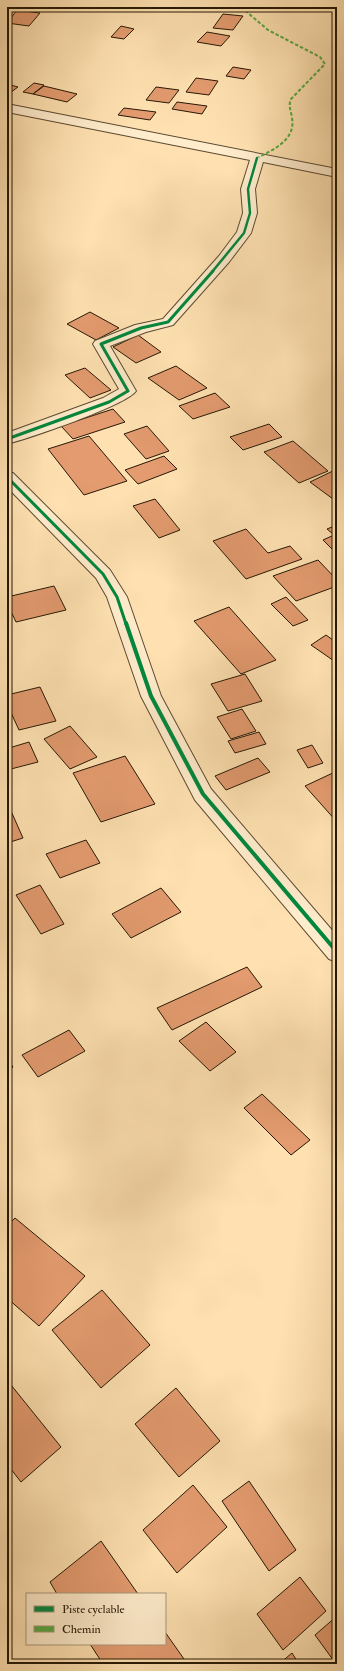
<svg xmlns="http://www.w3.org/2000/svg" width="344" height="1671" font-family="'IM FELL Double Pica',serif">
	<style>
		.building { fill: #e39b6f; stroke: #251805 }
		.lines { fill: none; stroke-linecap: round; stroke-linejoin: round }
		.minor-casing { stroke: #5c4a30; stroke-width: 2 }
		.minor { fill: #ffeccc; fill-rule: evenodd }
		.quiet { stroke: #53a940; stroke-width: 2; stroke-dasharray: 3.5 2; stroke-linecap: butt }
		.cycleway-far2-casing { stroke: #ffeccc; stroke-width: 4 }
		.cycleway-far1-casing { stroke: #ffeccc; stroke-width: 5 }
		.cycleway-casing { stroke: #ffeccc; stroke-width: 6 }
		.cycleway-far2 { stroke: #00873e; stroke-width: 2.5 }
		.cycleway-far1 { stroke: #00873e; stroke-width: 3 }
		.cycleway { stroke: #00873e; stroke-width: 4 }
	</style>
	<rect width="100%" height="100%" fill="#ffe1b1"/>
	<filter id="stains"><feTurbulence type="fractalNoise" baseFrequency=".005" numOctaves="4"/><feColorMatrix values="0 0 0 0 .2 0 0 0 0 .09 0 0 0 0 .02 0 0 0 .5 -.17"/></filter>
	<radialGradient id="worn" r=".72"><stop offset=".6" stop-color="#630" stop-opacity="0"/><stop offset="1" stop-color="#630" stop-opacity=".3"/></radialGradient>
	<!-- building -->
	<path class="building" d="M17,10L40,13L29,26L7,23Z
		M223,14L243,16L233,30L213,28Z
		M121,26L134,29L124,39L111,37Z
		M207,32L230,36L221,46L197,42Z
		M233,67L251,70L244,79L226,76Z
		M196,78L218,81L209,95L186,92Z
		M34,83L44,85L33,94L23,92Z
		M7,84L18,87L7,95Z
		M44,86L77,94L67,102L33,94Z
		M156,87L179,90L169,103L146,100Z
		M177,102L207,106L202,114L172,109Z
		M124,108L156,112L150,120L118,115Z
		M90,312L119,328L96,340L67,324Z
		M138,335L161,352L136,363L113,347Z
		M176,366L207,388L179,400L148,378Z
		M85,368L111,390L90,398L65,375Z
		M215,393L230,407L193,419L179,406Z
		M113,409L125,422L73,439L61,426Z
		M269,424L282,437L243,450L230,437Z
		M147,426L169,451L146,459L124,434Z
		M89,436L127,481L84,495L48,449Z
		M293,441L328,471L299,483L264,452Z
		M164,456L177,469L138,484L125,470Z
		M337,469V502L310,482Z
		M155,499L180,530L159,538L133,506Z
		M337,525V548L333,550L323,540L334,535L327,529Z
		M246,529L268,553L290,546L302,559L246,579L213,541Z
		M318,560L337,580V586L296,601L273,576Z
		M54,586L66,610L16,622L7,603V597Z
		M286,597L308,620L293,626L271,604Z
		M229,607L276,660L241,674L194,621Z
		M326,635L337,643V663L311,645Z
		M245,674L262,701L228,711L211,684Z
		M40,687L56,721L19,730L7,704V695Z
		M242,709L256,731L231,739L217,717Z
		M70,726L97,757L70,769L44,739Z
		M259,732L266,744L235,753L228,741Z
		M29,742L38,762L7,770V744L9,748Z
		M312,745L323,763L308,768L297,750Z
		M125,756L155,804L101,822L73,773Z
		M258,758L270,772L226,790L215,776Z
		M337,771V822L305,786Z
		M7,802L23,838L7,843Z
		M86,840L100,863L60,878L46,854Z
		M40,885L64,924L41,934L16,895Z
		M161,888L181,912L131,938L112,914Z
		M247,967L262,987L172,1030L157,1008Z
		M206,1022L236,1052L210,1071L179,1041Z
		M69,1030L85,1051L38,1077L22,1055Z
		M7,1059L13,1067L7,1071Z
		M262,1094L310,1140L291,1155L244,1108Z
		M15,1218L85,1276L39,1326L7,1298V1226Z
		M102,1290L150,1345L101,1388L52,1330Z
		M7,1380L61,1447L21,1482L7,1464Z
		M176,1388L220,1441L179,1477L135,1424Z
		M249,1481L296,1550L269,1571L222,1501Z
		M193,1485L227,1527L177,1573L143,1530Z
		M101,1541L138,1594H57L50,1582Z
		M300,1577L326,1611L283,1650L257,1614Z
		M337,1616V1664H336L315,1635Z
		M165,1632L184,1659L178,1664H103L90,1644H165Z
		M292,1653L299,1664H279Z"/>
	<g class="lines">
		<!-- minor casing -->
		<g class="minor-casing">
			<path id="minor" d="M7,104L337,169V177L263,162L255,189L257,213L251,233L229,262L173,325L146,332L110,346L136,391C127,405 27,439 7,444V433L103,398L119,389L93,344L95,341L135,325L163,319L219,256L237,232L243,213L241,189L250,160L7,112Z
				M7,472L13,473L110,570L127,597L161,696L211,789L337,936V962L329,959L195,800L141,696L107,597L96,578L7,487Z"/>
		</g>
		<!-- minor -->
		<use href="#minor" class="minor"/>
		<!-- quiet -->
		<path class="quiet" d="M241,7L268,30L320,57L325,64L291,99C288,106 291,110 292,118C296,140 273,150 257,158"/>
		<!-- cycleway-far2 casing -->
		<g class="cycleway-far2-casing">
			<path id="cycleway-far2" d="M212,272L244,233L250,213L248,189L257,158"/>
		</g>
		<!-- cycleway-far1 casing -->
		<g class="cycleway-far1-casing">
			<path id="cycleway-far1" d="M7,439L109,402L128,391L101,344L141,328L168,322L213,271
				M7,477L103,574L117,597L126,624"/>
		</g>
		<!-- cycleway casing -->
		<g class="cycleway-casing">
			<path id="cycleway" d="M126,623L151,696L203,794L337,952"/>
		</g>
		<!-- cycleway-far2 -->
		<use href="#cycleway-far2" class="cycleway-far2"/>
		<!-- cycleway-far1 -->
		<use href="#cycleway-far1" class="cycleway-far1"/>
		<!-- cycleway -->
		<use href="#cycleway" class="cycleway"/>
	</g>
	<!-- margin -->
	<rect width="344" height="1671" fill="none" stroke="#ffe1b1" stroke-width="24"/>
	<rect x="8" y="8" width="328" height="1655" fill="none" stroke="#251805" stroke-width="2"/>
	<rect x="12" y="12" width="320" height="1647" fill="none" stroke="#251805"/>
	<!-- legend -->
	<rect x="26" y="1593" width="140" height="52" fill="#ffeccc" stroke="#a8977c"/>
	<rect x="34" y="1606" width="20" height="6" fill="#00873e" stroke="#a8977c"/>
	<text x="62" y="1613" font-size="12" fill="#251805">Piste cyclable</text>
	<rect x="34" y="1626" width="20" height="6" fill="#53a940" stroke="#a8977c"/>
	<text x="62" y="1633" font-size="12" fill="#251805">Chemin</text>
	<rect width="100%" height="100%" filter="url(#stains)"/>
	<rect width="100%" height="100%" fill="url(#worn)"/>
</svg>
